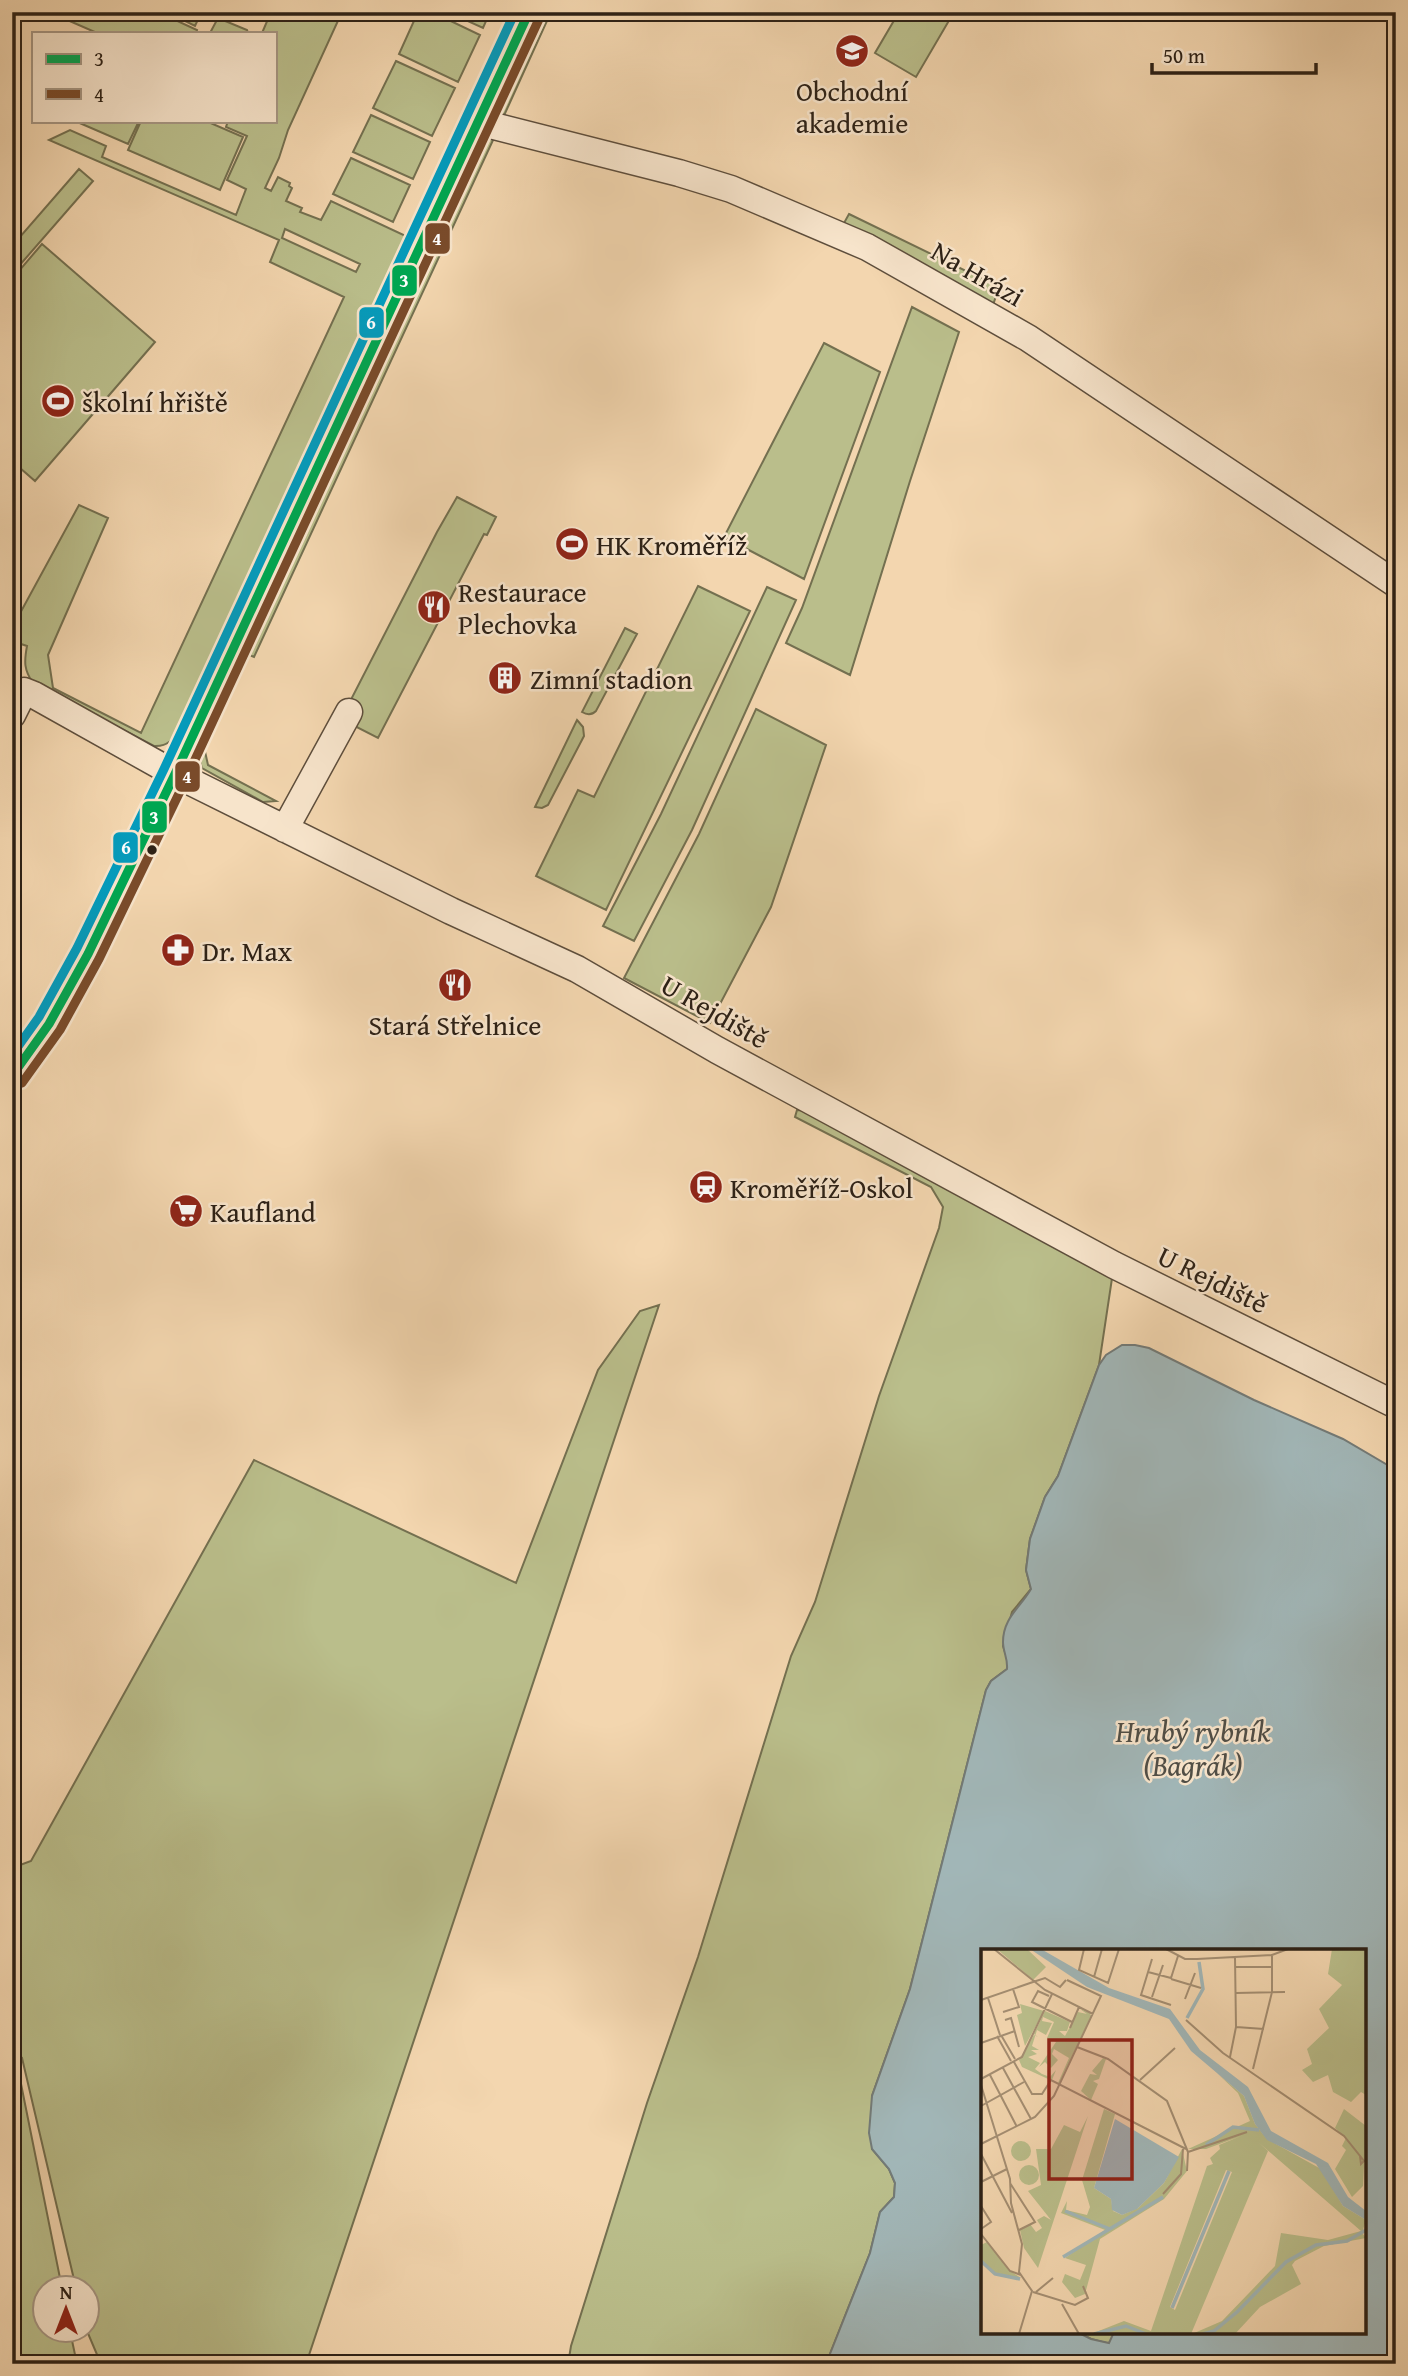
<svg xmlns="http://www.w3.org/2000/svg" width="1408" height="2376" font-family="'Gentium Book Plus',serif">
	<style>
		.green { fill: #babe8b; stroke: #747050; stroke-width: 2; fill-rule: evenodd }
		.water { fill: #a1b6b7; stroke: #737a77; stroke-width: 2; fill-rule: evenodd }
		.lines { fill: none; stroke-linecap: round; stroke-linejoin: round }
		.minor-casing { stroke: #5e4e3c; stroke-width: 29 }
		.minor { stroke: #f7e4cb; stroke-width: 26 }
		.bus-1-casing { stroke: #f7e4cb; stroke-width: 14 }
		.bus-2-casing { stroke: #f7e4cb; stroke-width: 14 }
		.bus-3-casing { stroke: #f7e4cb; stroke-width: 14 }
		.bus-1 { stroke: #00a651; stroke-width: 9 }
		.bus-2 { stroke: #7a4b2a; stroke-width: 9 }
		.bus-3 { stroke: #049bbc; stroke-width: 9 }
		.bus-dot { fill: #2d2116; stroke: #f7e4cb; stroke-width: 2.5 }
		.labels { text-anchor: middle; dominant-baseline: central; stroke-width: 5; stroke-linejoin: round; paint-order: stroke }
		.poi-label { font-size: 28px; fill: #2d2116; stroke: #f7e4cb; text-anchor: start }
		.street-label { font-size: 28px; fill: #2d2116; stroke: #f7e4cb }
		.water-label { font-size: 30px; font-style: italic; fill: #504e46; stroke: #f7e4cb }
		.inset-river { fill: none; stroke: #a1b6b7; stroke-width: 3.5 }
		.inset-road { fill: none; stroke: #a48e72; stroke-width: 2 }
		.view { fill: #8f2418; fill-opacity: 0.15; stroke: #8f2418; stroke-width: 3.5 }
		.inset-edge { fill: none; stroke: #2d2116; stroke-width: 3.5 }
		.line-badge { stroke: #f7e4cb; stroke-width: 2.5 }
		.badge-label { font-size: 19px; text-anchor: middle; font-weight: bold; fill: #fff }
	</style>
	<rect width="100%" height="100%" fill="#f3d6af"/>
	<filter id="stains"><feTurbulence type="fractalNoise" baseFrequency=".00286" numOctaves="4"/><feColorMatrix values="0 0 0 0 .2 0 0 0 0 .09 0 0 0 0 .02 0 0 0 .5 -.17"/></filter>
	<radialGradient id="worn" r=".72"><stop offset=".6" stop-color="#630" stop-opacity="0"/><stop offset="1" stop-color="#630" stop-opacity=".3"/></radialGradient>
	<!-- green -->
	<path class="green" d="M49,12H158L197,30L196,33H97Z
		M167,12H201V13L195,26Z
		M271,12H342L288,130L279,158L265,188L271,191L278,177L290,183L289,186L292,188L286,201L302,208L300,212L321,220L331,201L410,238L183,726C175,737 169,747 154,746L33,683C24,670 24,662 27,646L15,642L12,648V628L79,505L108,518L48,655L53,688L141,733L344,297L270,262L279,240L49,140L70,130L106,146L102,157L236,215L246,189L227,180L247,136L226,127L228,121H275V33H262ZM285,229L360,264L356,272L282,238Z
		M418,12H432L480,35L458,82L399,54Z
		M448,12H490L483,28Z
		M538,12H551L502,120L495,110Z
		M899,12H954L916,77L875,53Z
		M218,18L247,30L248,33H210Z
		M396,61L455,88L432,136L373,108Z
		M371,115L430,142L413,179L353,152Z
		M75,121H139L128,144Z
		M141,121H206L243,137L220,190L128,150Z
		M491,138H494L254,657L247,654L204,747L208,765L276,801L263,802L202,768L197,753L482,142Z
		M351,158L410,185L393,222L333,194Z
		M79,169L93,181L12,274V246Z
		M849,214L999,287L993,305L844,223Z
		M42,244L155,342L35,481L12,461V279Z
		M912,307L959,332L910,481L850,675L786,643L802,608Z
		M824,343L880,372L804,579L724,537Z
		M457,497L496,517L487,535L484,534L378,738L341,719L437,532Z
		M698,586L750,611L606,910L536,876L578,790L594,797Z
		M767,587L796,600L692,830L634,941L603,926L661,814Z
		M625,628L637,634L596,711C592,715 587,715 582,712Z
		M756,709L826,745L771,907L710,1023L624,978L699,834Z
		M577,720L583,727L584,736L548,805L542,808L535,807Z
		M797,1110L834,1113L1114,1265L1099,1365L1058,1476L1045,1497L1030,1539L1026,1570L1031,1589L1012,1612L1003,1646L1008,1661L1007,1669L991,1681L986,1690L910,1989L872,2096V2149L889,2169L895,2183L894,2197L880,2212L870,2253L826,2364H568L571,2346L647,2103L698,1957L791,1656L815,1602L879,1396L939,1228L943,1207L931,1187L795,1117Z
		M659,1305L306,2364H101L87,2331L88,2288H76L22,2058L12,2060V1868L31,1861L254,1460L516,1583L598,1370L640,1311Z
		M18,2069L62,2288H46V2330L70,2331L77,2364H12V2070Z
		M1077,2332H1114L1110,2344L1091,2339Z"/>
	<!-- water -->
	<path class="water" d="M1122,1345H1135L1149,1348L1254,1400L1343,1439L1396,1470V2364H826L870,2253L880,2212L894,2197L895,2183L889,2169L872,2149L869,2133L872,2096L910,1989L986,1690L991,1681L1007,1669C1008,1658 1003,1652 1003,1642C1003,1618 1020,1608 1031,1589L1026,1570L1030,1539L1045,1497L1058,1476L1099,1365L1106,1355ZM983,1951H1364V2332H1114L1109,2343L1091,2339L1077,2332H983Z"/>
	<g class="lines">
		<!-- minor casing -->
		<g class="minor-casing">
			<path id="minor" d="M478,122L679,173L731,189L867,247L1028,338L1396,584
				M12,715L24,691L34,695L175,774L451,911L577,969L717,1050L1114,1265L1396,1405
				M285,829L349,712
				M12,1076L49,1024L88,954L175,774L529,12"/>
		</g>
		<!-- minor -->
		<use href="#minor" class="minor"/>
		<!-- bus-1 casing -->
		<g class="bus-1-casing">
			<path id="bus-1" d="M12,1076L49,1024L88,954L175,774L529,12"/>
		</g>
		<!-- bus-2 casing -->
		<g class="bus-2-casing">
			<path id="bus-2" d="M22,1083L60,1030L99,959L186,779L540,17"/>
		</g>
		<!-- bus-3 casing -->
		<g class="bus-3-casing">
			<path id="bus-3" d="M12,1055L39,1017L77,948L164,769L515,12"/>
		</g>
		<!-- bus-1 -->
		<use href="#bus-1" class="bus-1"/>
		<!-- bus-2 -->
		<use href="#bus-2" class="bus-2"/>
		<!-- bus-3 -->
		<use href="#bus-3" class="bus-3"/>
	</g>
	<!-- icons -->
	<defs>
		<g id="school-disc" transform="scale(1.75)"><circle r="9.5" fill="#8f2418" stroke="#f7e4cb"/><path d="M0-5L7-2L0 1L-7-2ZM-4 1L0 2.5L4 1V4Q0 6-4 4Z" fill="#fff"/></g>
		<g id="stadium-disc" transform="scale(1.75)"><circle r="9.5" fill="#8f2418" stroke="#f7e4cb"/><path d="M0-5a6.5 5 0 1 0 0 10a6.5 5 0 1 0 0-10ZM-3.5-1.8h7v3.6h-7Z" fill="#fff"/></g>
		<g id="restaurant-disc" transform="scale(1.75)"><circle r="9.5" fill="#8f2418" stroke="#f7e4cb"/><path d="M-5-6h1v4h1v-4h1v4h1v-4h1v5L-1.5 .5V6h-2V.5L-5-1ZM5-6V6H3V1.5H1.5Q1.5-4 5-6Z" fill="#fff"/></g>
		<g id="building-disc" transform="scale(1.75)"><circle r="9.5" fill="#8f2418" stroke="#f7e4cb"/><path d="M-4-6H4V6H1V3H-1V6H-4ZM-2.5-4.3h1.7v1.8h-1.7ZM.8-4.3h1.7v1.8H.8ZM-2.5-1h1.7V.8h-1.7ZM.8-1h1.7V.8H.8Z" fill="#fff"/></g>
		<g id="pharmacy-disc" transform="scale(1.75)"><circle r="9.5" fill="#8f2418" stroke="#f7e4cb"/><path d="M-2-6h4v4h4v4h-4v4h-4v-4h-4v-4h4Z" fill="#fff"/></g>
		<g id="station-disc" transform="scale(1.75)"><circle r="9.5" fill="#8f2418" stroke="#f7e4cb"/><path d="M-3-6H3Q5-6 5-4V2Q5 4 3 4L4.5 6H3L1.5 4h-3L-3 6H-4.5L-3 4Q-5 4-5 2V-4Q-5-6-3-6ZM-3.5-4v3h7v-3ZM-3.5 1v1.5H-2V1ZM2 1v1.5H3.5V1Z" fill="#fff"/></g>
		<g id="supermarket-disc" transform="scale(1.75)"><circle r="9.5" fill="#8f2418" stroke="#f7e4cb"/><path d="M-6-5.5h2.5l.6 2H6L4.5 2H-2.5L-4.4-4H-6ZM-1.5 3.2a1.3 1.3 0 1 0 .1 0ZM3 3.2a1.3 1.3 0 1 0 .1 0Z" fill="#fff"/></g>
	</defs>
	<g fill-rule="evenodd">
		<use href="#school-disc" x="852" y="51"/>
		<use href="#stadium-disc" x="58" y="401"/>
		<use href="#stadium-disc" x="572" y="544"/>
		<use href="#restaurant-disc" x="434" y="607"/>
		<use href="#building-disc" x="505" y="678"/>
		<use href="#pharmacy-disc" x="178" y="950"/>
		<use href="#restaurant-disc" x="455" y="985"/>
		<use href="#station-disc" x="706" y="1187"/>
		<use href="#supermarket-disc" x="186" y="1211"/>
	</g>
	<!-- markers -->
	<circle class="bus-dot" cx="152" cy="850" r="6"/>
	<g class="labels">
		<!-- poi labels -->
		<g class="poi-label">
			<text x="852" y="90" text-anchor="middle">Obchodní<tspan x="852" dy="32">akademie</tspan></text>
			<text x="82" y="401">školní hřiště</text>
			<text x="596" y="544">HK Kroměříž</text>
			<text x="458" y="591">Restaurace<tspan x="458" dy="32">Plechovka</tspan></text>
			<text x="530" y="678">Zimní stadion</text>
			<text x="202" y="950">Dr. Max</text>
			<text x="455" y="1024" text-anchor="middle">Stará Střelnice</text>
			<text x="730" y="1187">Kroměříž-Oskol</text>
			<text x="210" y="1211">Kaufland</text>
		</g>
		<!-- street labels -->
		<g class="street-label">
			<text transform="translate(978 273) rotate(30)">Na Hrázi</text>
			<text transform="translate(715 1011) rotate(30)">U Rejdiště</text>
			<text transform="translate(1213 1279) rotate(26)">U Rejdiště</text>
		</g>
		<!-- water labels -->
		<g class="water-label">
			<text x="1193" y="1731">Hrubý rybník<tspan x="1193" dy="34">(Bagrák)</tspan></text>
		</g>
	</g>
	<!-- overview -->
	<g transform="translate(981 1949)">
		<rect width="385" height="385" fill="#f3d6af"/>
		<path d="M16,0H46L65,18L52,31ZM351,0H385V146L380,143L370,153L352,143L347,126L332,133L321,121L331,115L326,100L348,79L338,60L361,36L347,25ZM39,55L63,62L44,97L36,66L41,64ZM99,60L109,64L110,67L78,135L41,118L38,111L53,86L57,88L53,85L64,62L89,73L86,82H78L84,87L97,63L106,65ZM62,68L73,73L66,89L75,93L58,118L64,113L70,119L77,111L71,105L73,100L88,109L77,134L71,131L75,121L69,128L61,125L54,120L59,114L47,108L56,105L50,101H58L51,97L56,81L65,86L71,74L61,72ZM122,109L125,110L118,130L112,132L117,135L110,151L100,142L109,125L116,126L111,122ZM236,124L263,147L274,175L286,190L340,220L362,257L385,271L381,284L385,289L343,297L314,312L311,316L320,335L279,358L254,385H211L241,372L294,317L300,284L347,291L380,282L277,193L287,202L210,385H110L143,372L170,382L226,217L232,215L229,209L239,200L238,196L260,187L225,200H207L269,172L257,144ZM245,221L251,223L194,361L189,358ZM123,160L134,165L113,239L130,250L132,262L141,266L157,259L183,234L201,200L206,222L183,250L119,290L104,345L94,349L81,333L84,325L99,331L105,316L84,309L124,281L80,264L86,252L85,261L106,266L109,258L101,231ZM363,160L385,177L382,237L371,248L354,220L365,201L361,197L365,189L354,179ZM107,167L57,319L43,299L39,281L49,275L55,283L61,279L56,271L63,267L70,271L47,242L60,236L55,200H70L83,176L99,183ZM30 202a10 10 0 1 1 20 0a10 10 0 1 1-20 0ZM38 226a10 10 0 1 1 20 0a10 10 0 1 1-20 0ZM6,293L29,322L40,329L14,325L0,312V296Z" fill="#babe8b" fill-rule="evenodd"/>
		<path d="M49,0H60L128,39L189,60L219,101L267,138L290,182L347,214L367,248L385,262V271L362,257L335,215L286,191L274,175L263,147L210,102L188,70L106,38ZM134,170L198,208L183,234L156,260L141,266L131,261L130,250L113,239Z" fill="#a1b6b7"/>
		<path class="inset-river" d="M206,69L222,40L218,13M225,196L252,178L278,181M84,262L129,280M82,308L182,248M0,312L14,325L39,330M191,359L248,222M113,385L145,377L165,385M222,385L233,382L256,363L305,313L335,296L366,292L385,281"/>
		<path class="inset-road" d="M13,0L64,41L112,65M103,0L98,21L127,34L138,0M185,0L204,10H216L291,6L307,0M171,10L160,46L190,56M254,18H291M167,23L190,29L197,7M113,28L121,0M190,30L220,39M52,33L64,29L79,38L85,31M255,44L304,43M68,47L57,42L51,53L91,73M171,48L182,16M7,49L19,86M204,50L214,24M0,51L52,33M22,63L38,58L32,40M24,71L30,69L38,98M205,71L242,104L363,187L383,212L380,215L379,207M255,78L283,80M89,79L98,58M20,86L34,110M16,87L30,112M0,94L34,82M96,98L127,110L186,152L207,203L206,222M249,108L255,78L254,9M33,113L51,145H61L70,131L205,200M22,119L50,170M272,120L291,43V6M9,126L36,178M0,130L41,108L71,45M159,131L194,99M0,136L29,230L30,254L41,295L38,323L51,342L38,385M0,157L43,133M0,195L54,168L73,147L120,47L86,31M207,203L266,183M0,205L31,264M0,233L26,220M29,234L54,273L38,281M182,245L200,225L202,200M0,257L10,273L0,280M0,285L29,322L40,326M52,343L94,356L107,349L102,337M55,343L72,329M81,355L98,385"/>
		<path class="view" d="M68,91H151V230H68Z"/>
		<rect width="385" height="385" class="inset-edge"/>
	</g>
	<g class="line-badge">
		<rect x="424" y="222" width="27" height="33" rx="7" fill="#7a4b2a"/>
		<rect x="391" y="264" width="27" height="33" rx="7" fill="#00a651"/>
		<rect x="358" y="306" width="27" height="33" rx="7" fill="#049bbc"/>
		<rect x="174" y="760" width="27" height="33" rx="7" fill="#7a4b2a"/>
		<rect x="141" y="800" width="27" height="34" rx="7" fill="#00a651"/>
		<rect x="112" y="831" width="27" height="33" rx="7" fill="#049bbc"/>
	</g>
	<g class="badge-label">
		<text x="437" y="245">4</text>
		<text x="404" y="287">3</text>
		<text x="371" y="329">6</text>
		<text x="187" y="783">4</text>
		<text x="154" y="824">3</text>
		<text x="126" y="854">6</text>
	</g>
	<!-- margin -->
	<rect width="1408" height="2376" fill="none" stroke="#f3d6af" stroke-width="42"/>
	<rect x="14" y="14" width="1380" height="2348" fill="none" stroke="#2d2116" stroke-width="3.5"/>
	<rect x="21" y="21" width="1366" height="2334" fill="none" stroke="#2d2116" stroke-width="2"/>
	<!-- legend -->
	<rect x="32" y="32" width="245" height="91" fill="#f7e4cb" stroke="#a69683" stroke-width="2"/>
	<rect x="46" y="54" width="35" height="10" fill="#00a651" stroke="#a69683" stroke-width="2"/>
	<text x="94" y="66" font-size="21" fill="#2d2116">3</text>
	<rect x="46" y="89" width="35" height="10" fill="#7a4b2a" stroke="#a69683" stroke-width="2"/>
	<text x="94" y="102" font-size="21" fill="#2d2116">4</text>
	<!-- north arrow -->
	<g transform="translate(66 2309)"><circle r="33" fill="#f7e4cb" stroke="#a69683" stroke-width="2"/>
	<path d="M0-5L12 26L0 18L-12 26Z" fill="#8f2418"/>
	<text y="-10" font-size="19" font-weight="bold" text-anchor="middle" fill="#2d2116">N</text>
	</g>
	<!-- scale -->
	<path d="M1152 63v10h164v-10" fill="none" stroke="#2d2116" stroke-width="3.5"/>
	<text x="1163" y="63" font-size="21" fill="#2d2116" stroke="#f7e4cb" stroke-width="5" paint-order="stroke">50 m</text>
	<rect width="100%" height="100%" filter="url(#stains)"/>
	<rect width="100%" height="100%" fill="url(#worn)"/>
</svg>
